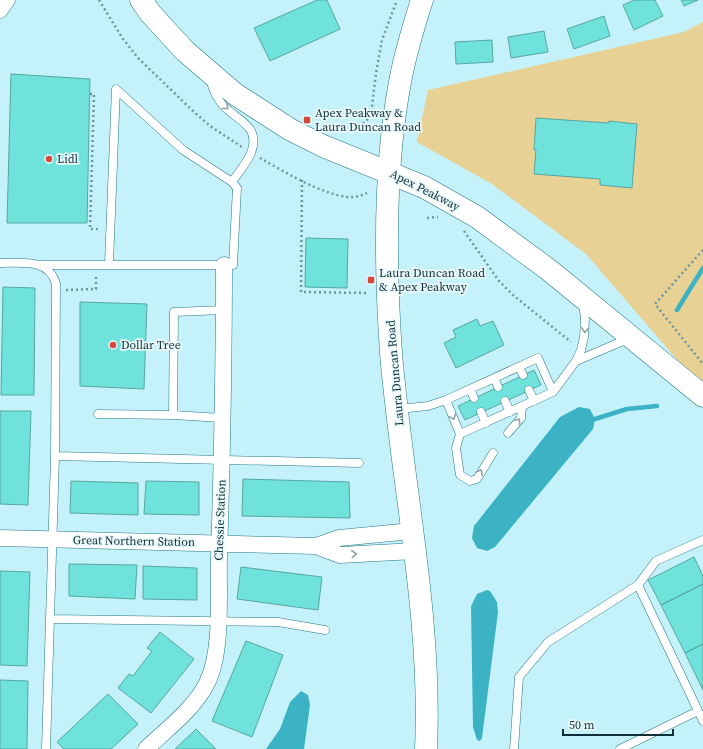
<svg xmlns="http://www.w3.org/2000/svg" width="703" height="749" font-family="'Source Serif 4',serif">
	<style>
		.green { fill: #e8d195 }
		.water { fill: #3cb3c5 }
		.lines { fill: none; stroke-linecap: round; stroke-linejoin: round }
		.stream { stroke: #3cb3c5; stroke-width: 4.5 }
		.building { fill: #6fe3db; stroke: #56a6a1 }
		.lane-casing { stroke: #237784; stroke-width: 9 }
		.street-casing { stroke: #237784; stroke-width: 17 }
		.secondary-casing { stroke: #237784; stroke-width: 23 }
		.path { stroke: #6e969d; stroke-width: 2.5; stroke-dasharray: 2 3; stroke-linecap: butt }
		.lane { stroke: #fff; stroke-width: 8 }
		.street { stroke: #fff; stroke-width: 16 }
		.secondary { stroke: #fff; stroke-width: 22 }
		.oneway { stroke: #93a2a5 }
		.poi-dot { fill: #d6493a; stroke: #eaf9fc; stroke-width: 1.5 }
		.labels { text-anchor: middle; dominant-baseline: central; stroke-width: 3.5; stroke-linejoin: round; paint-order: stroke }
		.poi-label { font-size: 12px; fill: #0e3036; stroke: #eaf9fc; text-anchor: start }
		.street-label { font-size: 12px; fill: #0e3036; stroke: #eaf9fc }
	</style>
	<rect width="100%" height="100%" fill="#c5f2fa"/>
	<!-- green -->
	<path class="green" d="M703,22V390L586,254L492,184L417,142L428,90L684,32Z"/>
	<!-- water -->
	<path class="water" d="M579,407L590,409L595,419L593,429L495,547L487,551L477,548L472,538L474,526L560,417Z
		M487,590L490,591L497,602L498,612L482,738L480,741L477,740L473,727L471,606L477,594Z
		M301,691L308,695L310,705L304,749H266L280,729L290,702Z"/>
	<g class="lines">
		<!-- stream -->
		<path class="stream" d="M677,310L703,268
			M595,419L627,409L657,406"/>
	</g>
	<!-- building -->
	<path class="building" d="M317,0H327L340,29L270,61L254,28Z
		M634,0H655L663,16L634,30L623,5Z
		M681,0H698L684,6Z
		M604,16L610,36L574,49L567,29Z
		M544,31L548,52L511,58L508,37Z
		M492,40L493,62L456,64L455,42Z
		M11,74L90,79L87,223H7Z
		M536,118L609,123V121L637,124L632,188L600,185V179L534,174L536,150H534Z
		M306,238L348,239L347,288L305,287Z
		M3,287L35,288L34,395H1Z
		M80,302L147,304L144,389L80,386Z
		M477,319L480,326L493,321L504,345L456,368L444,343L456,337L453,330Z
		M534,370L541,385L465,420L458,406Z
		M0,411H31L28,505L0,504Z
		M243,479L349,482L350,518L242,516Z
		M71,481L138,483V515L70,513Z
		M146,481L199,482V515L144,514Z
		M694,557L703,576V584L661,605L648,580Z
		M69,564L137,565L135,599L69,596Z
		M143,566L197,568V600L143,599Z
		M241,567L322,577L318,610L237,599Z
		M0,571L30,572L27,666L0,665Z
		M703,584V644L685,653L661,605Z
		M160,632L194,659L151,713L118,688L129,674L133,676L152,651L147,648Z
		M246,641L283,655L252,737L212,721Z
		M703,644V690L685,653Z
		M0,680L28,681L27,749H0Z
		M108,694L138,724L111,749H64L57,742Z
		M196,729L216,749H175Z"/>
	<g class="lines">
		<!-- lane casing -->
		<g class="lane-casing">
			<path id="lane" d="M211,80C212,88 216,96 221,103C234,120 262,124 251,153C247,163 238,173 232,182
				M0,263C21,263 49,258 56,284L55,456L46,749
				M41,265H233L237,188L232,182L183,150L116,89L109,263
				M576,361L630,338
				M519,367L523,375
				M494,378L498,387
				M470,389L474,398
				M529,390L534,401
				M446,400L460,434L456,448L460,475L470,481L477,479L493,453
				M505,401L510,412
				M398,409L428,406L446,400L538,358L553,392
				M481,412L486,423
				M98,414L173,415
				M222,418L173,415L174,312L224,310
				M508,433L521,418L522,407
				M460,434L553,392L576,361L581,350L584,337L585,318L583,304
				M55,456L359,463
				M638,585L656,561L703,540
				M51,619L278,622L325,630
				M514,749L519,677L548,642L638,585L703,721
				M620,749L698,711"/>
		</g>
		<!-- street casing -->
		<g class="street-casing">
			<path id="street" d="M0,10L7,0
				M0,538L316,546L340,555L415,551
				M316,546L339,538L412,531
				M146,749C167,729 194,709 207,683C223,651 218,594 219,558C222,460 224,362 224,265"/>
		</g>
		<!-- secondary casing -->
		<g class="secondary-casing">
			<path id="secondary" d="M141,0L151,14L185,51L235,94L291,130L323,146L424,187L477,217L549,270L703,396
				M422,0C414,25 406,51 401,77C384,162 385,266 391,353C402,485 432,616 426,749"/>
		</g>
		<!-- path -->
		<path class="path" d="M99,0L123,39L138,58L193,111L210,126L242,147
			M90,94H94L90,229H100
			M359,127L368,119L372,106L376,73L382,40L397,0
			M260,158C285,172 317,192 346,197C354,198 360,196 367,193
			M302,180L301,292L368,293
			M427,218L438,217
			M464,231L499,281L513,295L571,342
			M703,250L655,304L703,364
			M66,290L96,289V276"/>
		<!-- lane -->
		<use href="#lane" class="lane"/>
		<!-- street -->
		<use href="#street" class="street"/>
		<!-- secondary -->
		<use href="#secondary" class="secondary"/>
	</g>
	<!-- one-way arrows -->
	<defs><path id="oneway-chevron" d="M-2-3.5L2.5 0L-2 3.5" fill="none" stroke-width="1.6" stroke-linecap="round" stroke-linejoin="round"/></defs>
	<g class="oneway">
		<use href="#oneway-chevron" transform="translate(226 107) rotate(39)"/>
		<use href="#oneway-chevron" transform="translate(585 330) rotate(93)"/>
		<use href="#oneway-chevron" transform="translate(453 417) rotate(68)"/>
		<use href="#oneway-chevron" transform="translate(518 421) rotate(-54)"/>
		<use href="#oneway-chevron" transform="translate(480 472) rotate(-62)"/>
		<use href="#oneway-chevron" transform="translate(354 554) rotate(-3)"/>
	</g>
	<!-- markers -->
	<g class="poi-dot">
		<rect x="303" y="116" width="8" height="8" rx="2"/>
		<circle cx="49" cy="159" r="4"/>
		<rect x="367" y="276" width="8" height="8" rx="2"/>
		<circle cx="113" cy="345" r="4"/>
	</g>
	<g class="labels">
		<!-- poi labels -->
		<g class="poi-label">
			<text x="315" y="113">Apex Peakway &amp;<tspan x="315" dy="14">Laura Duncan Road</tspan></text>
			<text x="57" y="159">Lidl</text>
			<text x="379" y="273">Laura Duncan Road<tspan x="379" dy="14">&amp; Apex Peakway</tspan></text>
			<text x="121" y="345">Dollar Tree</text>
		</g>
		<!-- street labels -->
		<g class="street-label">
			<text transform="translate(425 190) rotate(27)">Apex Peakway</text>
			<text transform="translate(395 373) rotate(-95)">Laura Duncan Road</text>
			<text transform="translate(220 520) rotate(-88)">Chessie Station</text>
			<text transform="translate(134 541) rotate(1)">Great Northern Station</text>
		</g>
	</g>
	<!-- scale -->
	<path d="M563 729v6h110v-6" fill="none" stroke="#0e3036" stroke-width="2"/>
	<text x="569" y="729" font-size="12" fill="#0e3036" stroke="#eaf9fc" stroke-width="3" paint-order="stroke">50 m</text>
</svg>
